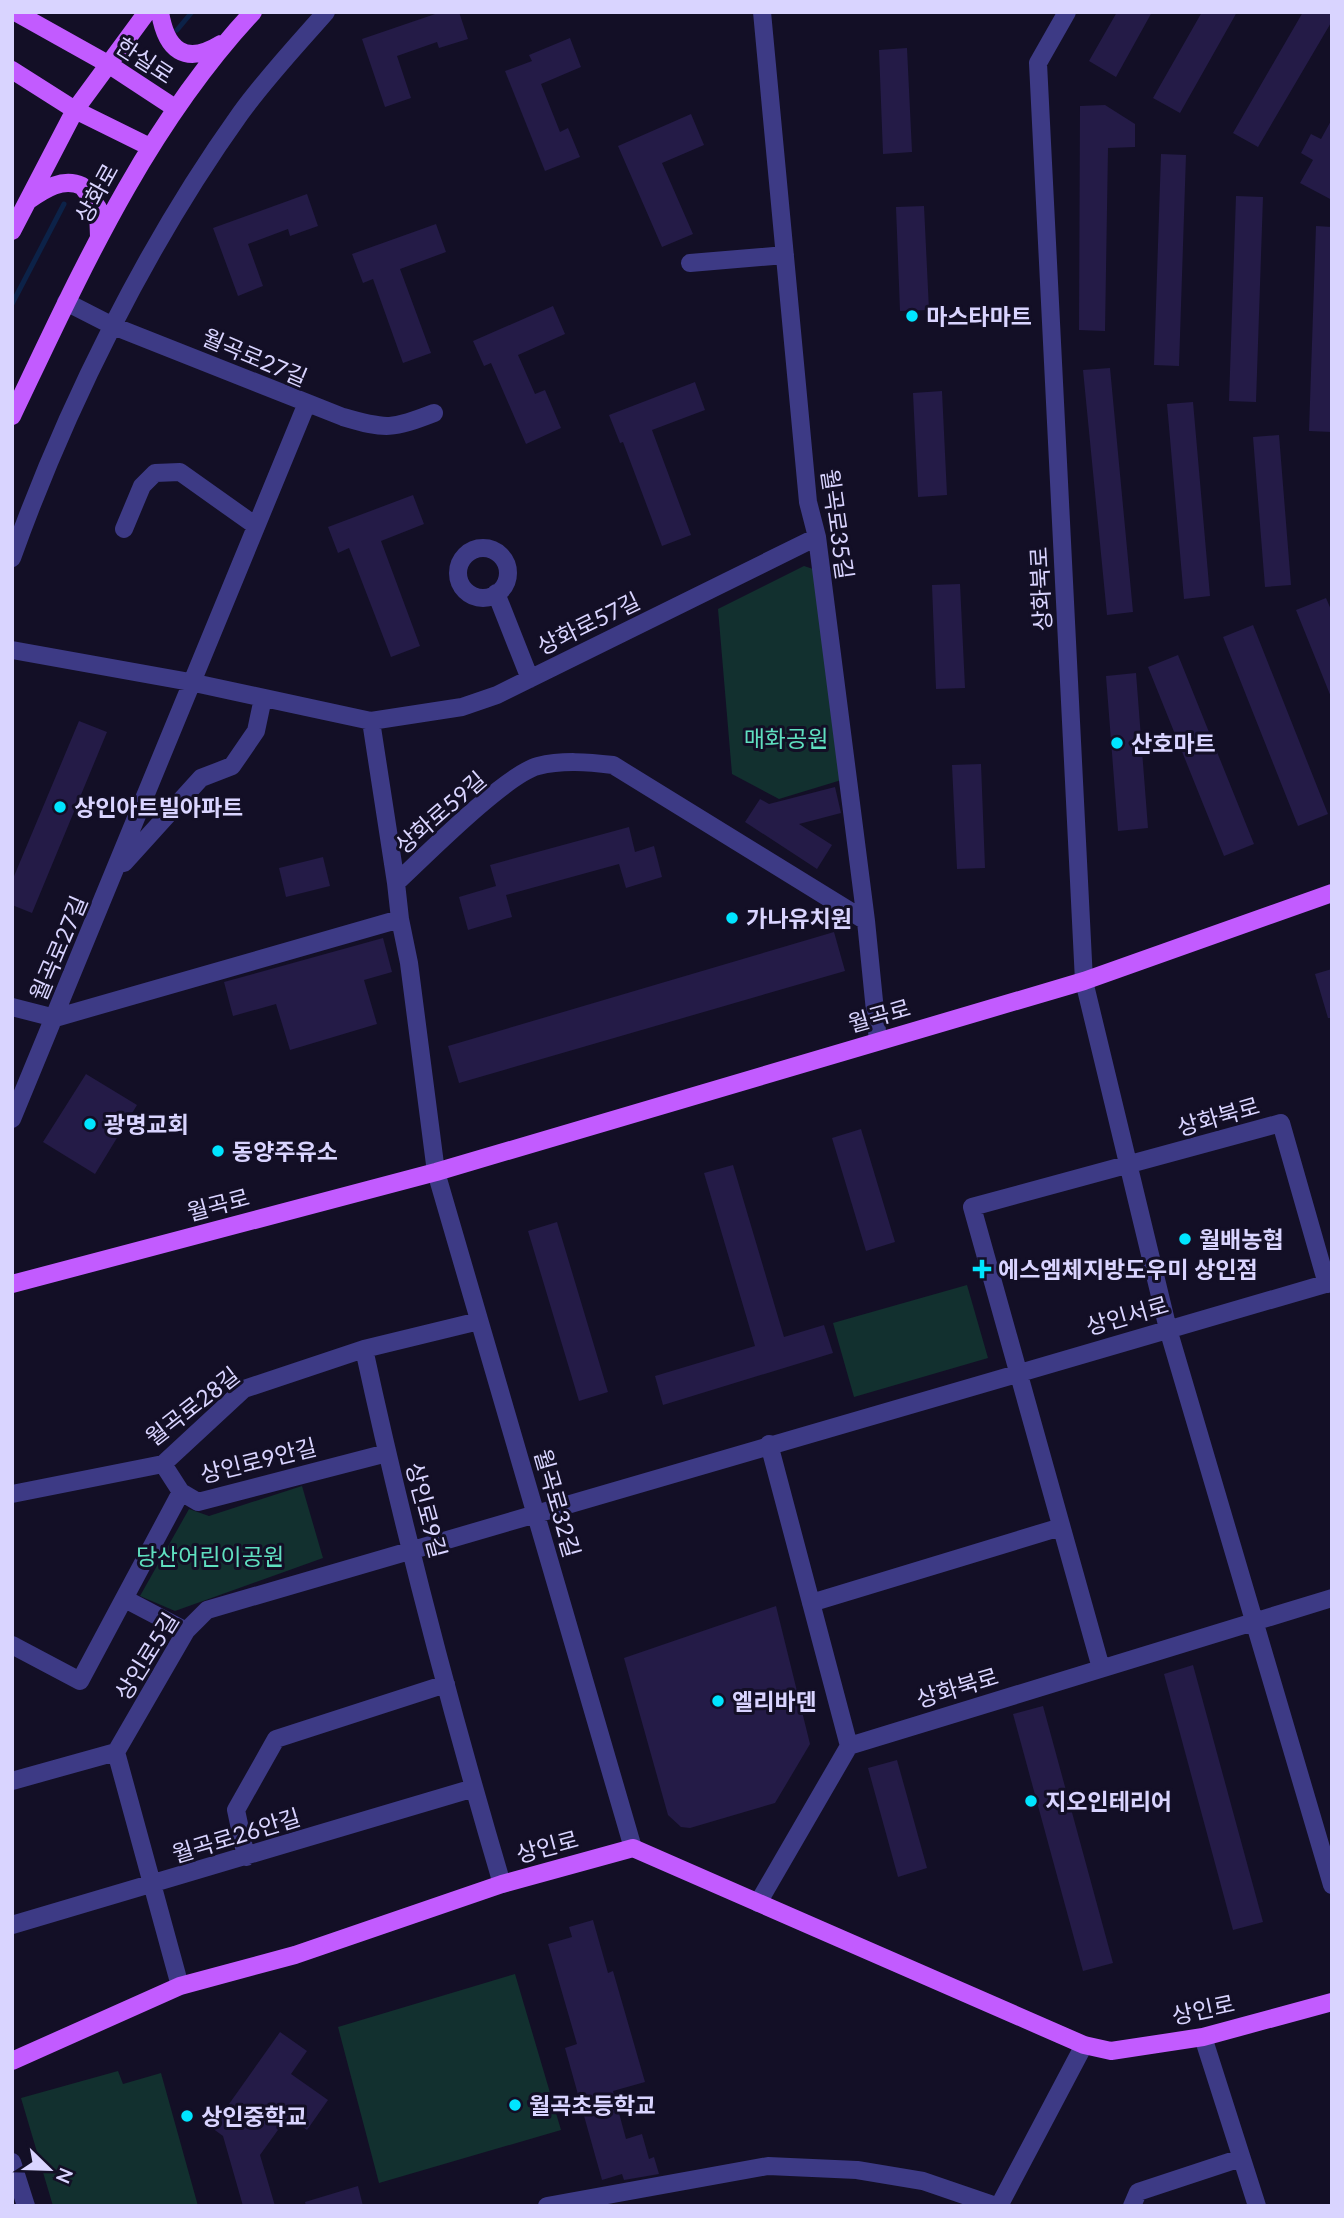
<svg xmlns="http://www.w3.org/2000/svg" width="1344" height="2218" font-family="Lato,'Noto Sans KR',sans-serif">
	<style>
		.green { fill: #12302f }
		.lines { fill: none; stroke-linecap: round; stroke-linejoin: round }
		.stream { stroke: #0c2248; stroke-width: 5 }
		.building { fill: #241b47 }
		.minor { stroke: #3d3a85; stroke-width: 18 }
		.major { stroke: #c25bff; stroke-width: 18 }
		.poi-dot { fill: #00e5ff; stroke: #130f26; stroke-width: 2.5 }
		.labels { text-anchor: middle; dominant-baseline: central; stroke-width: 6; stroke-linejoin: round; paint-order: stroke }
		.street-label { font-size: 23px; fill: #d9d4ff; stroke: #130f26 }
		.poi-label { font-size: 23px; font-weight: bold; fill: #d9d4ff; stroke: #130f26; text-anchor: start }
		.park-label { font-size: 23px; fill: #5fe0c0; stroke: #130f26 }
	</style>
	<rect width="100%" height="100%" fill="#130f26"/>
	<!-- green -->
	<path class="green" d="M804,566L822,572L848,778L779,799L732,774L718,609Z
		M967,1285L988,1358L854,1397L833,1323Z
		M302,1486L323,1558L175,1611L140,1596L189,1509L209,1516Z
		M515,1974L561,2130L379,2183L338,2027Z
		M118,2071L123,2084L161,2073L198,2206H53L21,2098Z"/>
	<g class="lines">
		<!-- stream -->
		<path class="stream" d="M177,30L192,12
			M12,304L64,204"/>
	</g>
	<!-- building -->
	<path class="building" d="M441,12H459L468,39L439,48L437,42L397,56L411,98L385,107L362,39Z
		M1117,12H1152L1116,77L1089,61Z
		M1202,12H1237L1180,113L1153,98Z
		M1303,12H1332V21L1258,147L1233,133Z
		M570,38L581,67L541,84L560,132L568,128L580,157L545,171L505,71L532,61L529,55Z
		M907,48L912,152L883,154L879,50Z
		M1105,105L1135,124V147L1108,148L1105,331L1079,330L1080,106Z
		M691,114L704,145L662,163L693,234L662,247L618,146Z
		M1332,119V200L1300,183L1313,160L1301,153L1311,134L1321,139Z
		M1161,154L1186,155L1179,366L1154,365Z
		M307,194L318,226L290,236L288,229L248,244L263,286L238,296L213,228Z
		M1236,196L1263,197L1256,402L1229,401Z
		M924,206L929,310L900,311L896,207Z
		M436,224L446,252L400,269L431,353L403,363L373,279L363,283L352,254Z
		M1316,226L1332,227V432L1309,431Z
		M553,306L565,334L518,355L535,394L545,390L561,428L526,444L491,363L484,366L473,341Z
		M1110,368L1133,612L1107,615L1083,370Z
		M695,382L705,410L652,430L691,535L662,546L623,442L620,443L609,415Z
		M942,391L947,495L918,497L913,393Z
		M1193,402L1210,596L1184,599L1167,404Z
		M1279,435L1291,585L1265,587L1253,437Z
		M413,495L424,524L381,541L420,646L391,657L349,548L338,553L328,527Z
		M960,584L965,688L936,689L932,585Z
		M1326,598L1332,612L1331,697L1296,610Z
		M1253,625L1328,814L1298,826L1223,637Z
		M1178,655L1254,844L1224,856L1148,667Z
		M1136,673L1148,828L1118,831L1106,676Z
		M79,721L107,732L32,913L12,905V881Z
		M981,764L985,868L957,869L952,765Z
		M835,787L841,813L799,824L832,845L817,869L745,822L760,799L769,804Z
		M629,827L635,852L654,846L662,877L626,888L619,864L506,895L512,917L468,930L459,897L496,886L490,865Z
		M323,857L330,886L286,897L279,868Z
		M834,932L845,971L459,1083L448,1046Z
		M383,938L392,972L364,980L377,1024L290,1050L276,1004L233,1016L224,982Z
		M1332,969V1018H1328L1315,974Z
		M86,1074L137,1105L95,1174L43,1142Z
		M861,1129L895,1242L866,1251L832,1138Z
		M733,1165L784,1337L824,1325L833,1353L663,1405L655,1376L755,1346L704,1173Z
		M557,1222L608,1392L579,1401L528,1231Z
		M776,1606L810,1744L775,1803L690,1828L681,1827L668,1815L624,1658Z
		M1193,1665L1263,1922L1233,1930L1164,1674Z
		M1043,1706L1113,1963L1083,1971L1013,1714Z
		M897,1760L927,1868L898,1877L868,1768Z
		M593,1920L608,1973L613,1971L645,2082L613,2091L626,2139L642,2134L649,2159L654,2157L659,2174L624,2180L622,2174L602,2180L565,2048L577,2044L548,1944L572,1937L569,1927Z
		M280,2032L307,2051L291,2074L328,2100L307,2130L288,2116L260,2155L275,2206H243L223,2136L212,2128Z
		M358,2186L363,2206H306L305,2202Z"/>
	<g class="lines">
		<!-- minor -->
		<path class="minor" d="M762,12L808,502L817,537L866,921L878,1041
			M1067,12L1038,63L1084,981L1168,1329L1332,1885
			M690,263L785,255
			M66,302L113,326L343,417C387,430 392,429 434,413
			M124,529L142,486L155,473L180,472L256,526
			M458 573a25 25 0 1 1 50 0a25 25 0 1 1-50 0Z
			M12,558C66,407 147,244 240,114C266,78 297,45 326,12
			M496,593L530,679
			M12,650L190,682L371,721L462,707L497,695L817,537
			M371,721L396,883
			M124,863L201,778L232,766L256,731L263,698
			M400,919L409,963L436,1172L633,1848
			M12,1007L55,1018L400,919L396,883C424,857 506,774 538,766C562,760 588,762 613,765L866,921
			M12,1119L307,403
			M364,1349C403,1529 450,1708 502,1884
			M769,1444L849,1746
			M163,1464L181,1492
			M12,1494L163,1464L244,1389L364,1349L479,1321
			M125,1599L186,1631
			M811,1603L1061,1527
			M12,1645L80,1681L181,1492L198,1502L387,1453
			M1101,1668L972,1207L1281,1123L1327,1284
			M116,1752L180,1986
			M12,1781L116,1752L186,1631L207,1610L1332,1282
			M246,1857L236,1810L276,1739L446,1684
			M758,1903L849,1746L1332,1598
			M12,1925L474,1788
			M1203,2037L1257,2206
			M12,2162L26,2206
			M547,2206L768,2166L857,2170L923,2181L996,2206
			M999,2206L1084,2045
			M1132,2206L1138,2192L1241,2158"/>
		<!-- major -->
		<path class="major" d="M15,12L108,64L175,108
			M160,12C166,50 185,66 221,44
			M12,70L75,110L150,147
			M29,200C45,189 63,177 82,186L98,208L99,237
			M12,231L75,110L147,12
			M12,416C80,274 144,129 253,12
			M12,1284L436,1172L1084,981L1332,893
			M12,2061L180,1986L295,1955L502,1884L633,1848L1084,2045L1111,2051L1203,2037L1332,2002"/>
	</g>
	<!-- markers -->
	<g class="poi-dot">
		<circle cx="912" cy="316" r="7"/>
		<circle cx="1117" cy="743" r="7"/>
		<circle cx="60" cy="807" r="7"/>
		<circle cx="732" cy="918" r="7"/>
		<circle cx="90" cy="1124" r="7"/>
		<circle cx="218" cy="1151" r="7"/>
		<circle cx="1185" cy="1239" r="7"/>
		<path d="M978.5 1258.5h7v7h7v7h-7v7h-7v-7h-7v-7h7z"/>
		<circle cx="718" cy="1701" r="7"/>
		<circle cx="1031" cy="1801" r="7"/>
		<circle cx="515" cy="2105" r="7"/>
		<circle cx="187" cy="2116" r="7"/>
	</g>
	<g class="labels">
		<!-- street labels -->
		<g class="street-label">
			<text transform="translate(145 60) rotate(33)">한실로</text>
			<text transform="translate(96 193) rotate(-61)">상화로</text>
			<text transform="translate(255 357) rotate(23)">월곡로27길</text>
			<text transform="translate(838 524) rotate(82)">월곡로35길</text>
			<text transform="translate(1040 589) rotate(-93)">상화북로</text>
			<text transform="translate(588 623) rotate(-26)">상화로57길</text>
			<text transform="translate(440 812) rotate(-41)">상화로59길</text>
			<text transform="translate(58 948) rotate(-67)">월곡로27길</text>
			<text transform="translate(879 1015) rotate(-16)">월곡로</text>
			<text transform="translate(1218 1116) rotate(-16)">상화북로</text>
			<text transform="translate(218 1204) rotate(-15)">월곡로</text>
			<text transform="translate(1127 1315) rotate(-16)">상인서로</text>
			<text transform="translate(192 1406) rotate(-38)">월곡로28길</text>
			<text transform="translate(258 1460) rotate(-14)">상인로9안길</text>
			<text transform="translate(558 1503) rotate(74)">월곡로32길</text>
			<text transform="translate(427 1510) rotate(75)">상인로9길</text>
			<text transform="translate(146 1656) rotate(-58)">상인로5길</text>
			<text transform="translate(957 1687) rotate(-17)">상화북로</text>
			<text transform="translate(236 1835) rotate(-17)">월곡로26안길</text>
			<text transform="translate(547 1846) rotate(-15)">상인로</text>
			<text transform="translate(1203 2009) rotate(-12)">상인로</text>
		</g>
		<!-- poi labels -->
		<g class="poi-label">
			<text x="926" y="316">마스타마트</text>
			<text x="1131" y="743">산호마트</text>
			<text x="74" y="807">상인아트빌아파트</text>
			<text x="746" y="918">가나유치원</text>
			<text x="104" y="1124">광명교회</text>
			<text x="232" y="1151">동양주유소</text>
			<text x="1199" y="1239">월배농협</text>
			<text x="998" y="1269">에스엠체지방도우미 상인점</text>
			<text x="732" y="1701">엘리바덴</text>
			<text x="1045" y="1801">지오인테리어</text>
			<text x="529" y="2105">월곡초등학교</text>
			<text x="201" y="2116">상인중학교</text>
		</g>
		<!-- park labels -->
		<g class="park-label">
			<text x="786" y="738">매화공원</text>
			<text x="210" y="1556">당산어린이공원</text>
		</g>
	</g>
	<!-- border -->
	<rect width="1344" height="2218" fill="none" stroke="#d9d4ff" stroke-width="28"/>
	<!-- north arrow -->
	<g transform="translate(49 2169) rotate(113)" stroke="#130f26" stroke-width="5" paint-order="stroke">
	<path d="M0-5L12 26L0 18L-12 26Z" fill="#d9d4ff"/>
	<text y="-10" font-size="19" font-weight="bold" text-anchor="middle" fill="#d9d4ff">N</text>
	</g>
</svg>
